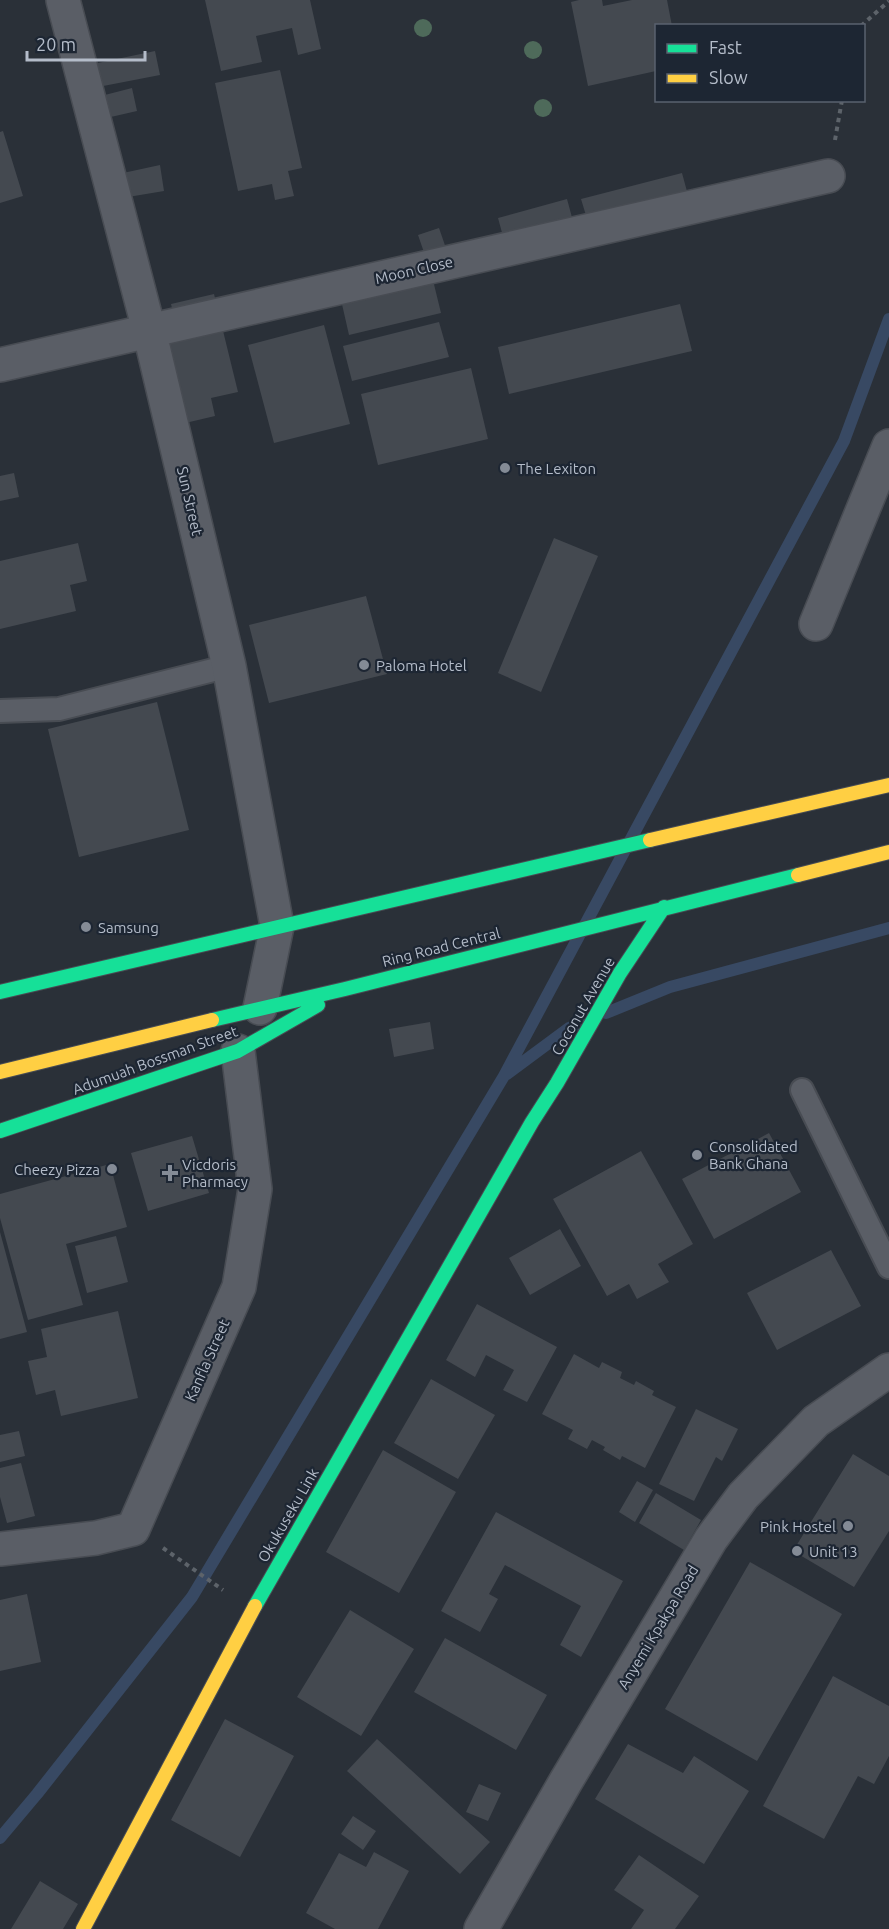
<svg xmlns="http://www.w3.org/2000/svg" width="889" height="1929" font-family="Ubuntu,sans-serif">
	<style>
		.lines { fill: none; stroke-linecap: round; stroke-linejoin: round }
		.stream { stroke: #384963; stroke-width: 12 }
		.building { fill: #444950 }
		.lane-casing { stroke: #484c53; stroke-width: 26 }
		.street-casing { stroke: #484c53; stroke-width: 36 }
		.fast-casing { stroke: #484c53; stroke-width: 16 }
		.slow-casing { stroke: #484c53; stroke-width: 16 }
		.path { stroke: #5d636a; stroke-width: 4; stroke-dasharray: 4.5 4.5; stroke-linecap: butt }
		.lane { stroke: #5a5e66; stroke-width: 22 }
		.street { stroke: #5a5e66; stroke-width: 33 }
		.fast { stroke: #16e098; stroke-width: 14 }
		.slow { stroke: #ffcf43; stroke-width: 14 }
		.tree { fill: #4e6a5a }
		.poi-dot { fill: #848b96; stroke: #1d2633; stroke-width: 2 }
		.labels { text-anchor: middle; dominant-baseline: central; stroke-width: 4.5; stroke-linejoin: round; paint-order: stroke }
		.street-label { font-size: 15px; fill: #b4bcc9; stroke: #1d2633 }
		.poi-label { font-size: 15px; fill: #b4bcc9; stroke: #1d2633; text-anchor: start }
	</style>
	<rect width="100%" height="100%" fill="#2a3038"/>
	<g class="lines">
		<!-- stream -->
		<path class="stream" d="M606,1013L670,987L889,928
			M507,1074L569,1028L584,1022
			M0,1838L37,1794L192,1597L504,1076L844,441L889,319"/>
	</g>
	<!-- building -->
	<path class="building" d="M205,0H310L321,49L298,55L292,28L256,36L262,62L221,71Z
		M579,0H602L603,6L632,0H667L672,26H656V71L588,86L571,2Z
		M155,51L160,75L98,87L93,64Z
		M280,70L302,168L288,171L294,196L275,200L272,184L238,191L215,83Z
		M132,88L137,111L102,119L97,97Z
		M3,131L23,196L0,203V132Z
		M160,165L164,191L128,197L123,173Z
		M682,173L688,195L588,222L581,199Z
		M567,199L573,221L504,240L498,218Z
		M439,228L448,254L427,261L418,235Z
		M430,268L441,313L349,335L339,291Z
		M214,294L238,392L211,398L215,416L160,429L136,330L175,321L171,304Z
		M680,304L692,351L509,394L498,347Z
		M439,322L449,357L352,381L343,346Z
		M324,325L350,424L274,443L248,345Z
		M471,368L488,439L378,465L361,394Z
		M14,473L19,497L0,501V476Z
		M554,538L598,556L541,692L498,673Z
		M78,543L87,581L70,585L76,611L0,629V561Z
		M366,596L387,674L269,703L249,625Z
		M157,702L189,830L79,857L48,729Z
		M430,1022L434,1049L394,1057L389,1029Z
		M769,1133L801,1192L714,1239L682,1179Z
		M192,1136L209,1193L148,1211L131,1153Z
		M641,1151L693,1244L658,1264L669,1282L637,1299L629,1284L607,1296L553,1199Z
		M110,1164L127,1227L66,1244L83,1305L28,1320L0,1218V1194Z
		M560,1229L581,1266L530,1295L509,1258Z
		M0,1232L27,1332L0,1339Z
		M116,1236L128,1282L87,1293L75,1246Z
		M831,1250L861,1306L777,1350L747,1293Z
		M477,1304L557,1347L527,1402L503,1390L514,1370L486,1355L475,1377L446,1360Z
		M118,1311L138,1398L61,1416L55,1390L36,1395L28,1361L47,1357L41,1329Z
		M574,1354L599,1368L602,1362L622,1372L620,1378L634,1385L636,1381L654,1391L652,1395L676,1407L645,1468L622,1456L620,1460L603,1450L605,1447L592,1440L587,1449L568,1439L573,1430L542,1414Z
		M431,1379L495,1415L458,1479L394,1443Z
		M696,1409L738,1429L722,1461L716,1457L694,1501L659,1484Z
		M19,1431L25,1456L0,1462V1435Z
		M383,1450L456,1492L399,1593L326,1552Z
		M853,1454L889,1476V1531L854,1587L793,1551Z
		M21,1463L35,1516L7,1523L0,1497V1468Z
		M637,1481L653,1490L635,1522L619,1512Z
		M656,1493L701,1520L684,1550L639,1523Z
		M496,1512L623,1581L581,1657L560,1645L581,1606L505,1565L489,1594L498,1599L480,1632L441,1611Z
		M750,1562L842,1614L757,1761L665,1709Z
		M27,1594L41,1662L0,1671V1600Z
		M350,1610L414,1649L361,1736L297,1697Z
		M445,1638L547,1695L516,1750L414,1692Z
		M833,1676L889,1706V1756L874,1784L858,1776L824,1839L763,1806Z
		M225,1719L294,1756L240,1857L171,1820Z
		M377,1739L490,1842L460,1874L347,1771Z
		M628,1744L683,1773L694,1756L749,1791L704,1864L595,1799Z
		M479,1784L501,1793L488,1821L466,1812Z
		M353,1816L376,1831L363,1850L341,1834Z
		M374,1852L409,1871L378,1929H335L306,1913L339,1853L366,1867Z
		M639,1855L699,1896L675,1929H631L644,1910L614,1890Z
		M40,1881L78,1904L63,1929H11Z"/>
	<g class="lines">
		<!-- lane casing -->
		<g class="lane-casing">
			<path id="lane" d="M0,711L59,709L229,666
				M802,1090L889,1267"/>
		</g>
		<!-- street casing -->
		<g class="street-casing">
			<path id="street" d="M63,0L149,330L229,666L277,926L260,1008
				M0,365L828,176
				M816,624L889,446
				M0,1549L96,1538L133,1529L239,1287L255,1189L238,1051
				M481,1929L566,1781L711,1539L743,1496L816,1421L889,1370"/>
		</g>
		<!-- fast casing -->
		<g class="fast-casing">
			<path id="fast" d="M0,992L650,840
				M212,1020L345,989L798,875
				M0,1131L238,1051L318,1005
				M255,1606L532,1122L557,1083L620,973L664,907"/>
		</g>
		<!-- slow casing -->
		<g class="slow-casing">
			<path id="slow" d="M650,840L889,785
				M798,875L889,852
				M0,1072L212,1020
				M83,1929L255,1606"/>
		</g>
		<!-- path -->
		<path class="path" d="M861,26L889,1
			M835,140L842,100
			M163,1548L223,1590"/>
		<!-- lane -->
		<use href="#lane" class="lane"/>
		<!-- street -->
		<use href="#street" class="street"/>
		<!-- fast -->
		<use href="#fast" class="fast"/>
		<!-- slow -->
		<use href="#slow" class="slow"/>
	</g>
	<!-- trees -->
	<g class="tree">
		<circle cx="423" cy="28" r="9"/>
		<circle cx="533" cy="50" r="9"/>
		<circle cx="543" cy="108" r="9"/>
	</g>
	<!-- markers -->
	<g class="poi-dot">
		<circle cx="505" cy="468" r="6"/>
		<circle cx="364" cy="665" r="6"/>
		<circle cx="86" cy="927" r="6"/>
		<circle cx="697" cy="1155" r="6"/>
		<circle cx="112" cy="1169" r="6"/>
		<path d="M167 1164h6v6h6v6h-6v6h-6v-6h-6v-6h6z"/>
		<circle cx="848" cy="1526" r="6"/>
		<circle cx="797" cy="1551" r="6"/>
	</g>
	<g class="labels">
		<!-- street labels -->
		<g class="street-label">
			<text transform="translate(414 270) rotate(-13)">Moon Close</text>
			<text transform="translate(190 501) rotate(77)">Sun Street</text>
			<text transform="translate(441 947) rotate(-14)">Ring Road Central</text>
			<text transform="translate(583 1006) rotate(-60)">Coconut Avenue</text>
			<text transform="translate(155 1060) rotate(-20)">Adumuah Bossman Street</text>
			<text transform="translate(207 1360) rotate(-66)">Kanfla Street</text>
			<text transform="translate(288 1515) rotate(-60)">Okukuseku Link</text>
			<text transform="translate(658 1627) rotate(-59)">Anyemi Kpakpa Road</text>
		</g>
		<!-- poi labels -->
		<g class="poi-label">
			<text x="517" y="468">The Lexiton</text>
			<text x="376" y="665">Paloma Hotel</text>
			<text x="98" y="927">Samsung</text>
			<text x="709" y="1146">Consolidated<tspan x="709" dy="17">Bank Ghana</tspan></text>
			<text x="182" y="1164">Vicdoris<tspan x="182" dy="17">Pharmacy</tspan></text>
			<text x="100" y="1169" text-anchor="end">Cheezy Pizza</text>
			<text x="836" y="1526" text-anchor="end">Pink Hostel</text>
			<text x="809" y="1551">Unit 13</text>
		</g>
	</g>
	<!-- legend -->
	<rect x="655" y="24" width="210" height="78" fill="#1d2633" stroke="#59626f" stroke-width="1.5"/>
	<rect x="667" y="44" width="30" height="9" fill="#16e098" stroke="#59626f" stroke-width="1.5"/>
	<text x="709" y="54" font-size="18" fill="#b4bcc9">Fast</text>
	<rect x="667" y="74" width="30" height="9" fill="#ffcf43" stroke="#59626f" stroke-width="1.5"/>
	<text x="709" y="84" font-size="18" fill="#b4bcc9">Slow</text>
	<!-- scale -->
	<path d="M27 51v9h118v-9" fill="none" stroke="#b4bcc9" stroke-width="3"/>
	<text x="36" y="51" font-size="18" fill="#b4bcc9" stroke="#1d2633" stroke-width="4.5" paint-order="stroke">20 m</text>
</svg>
